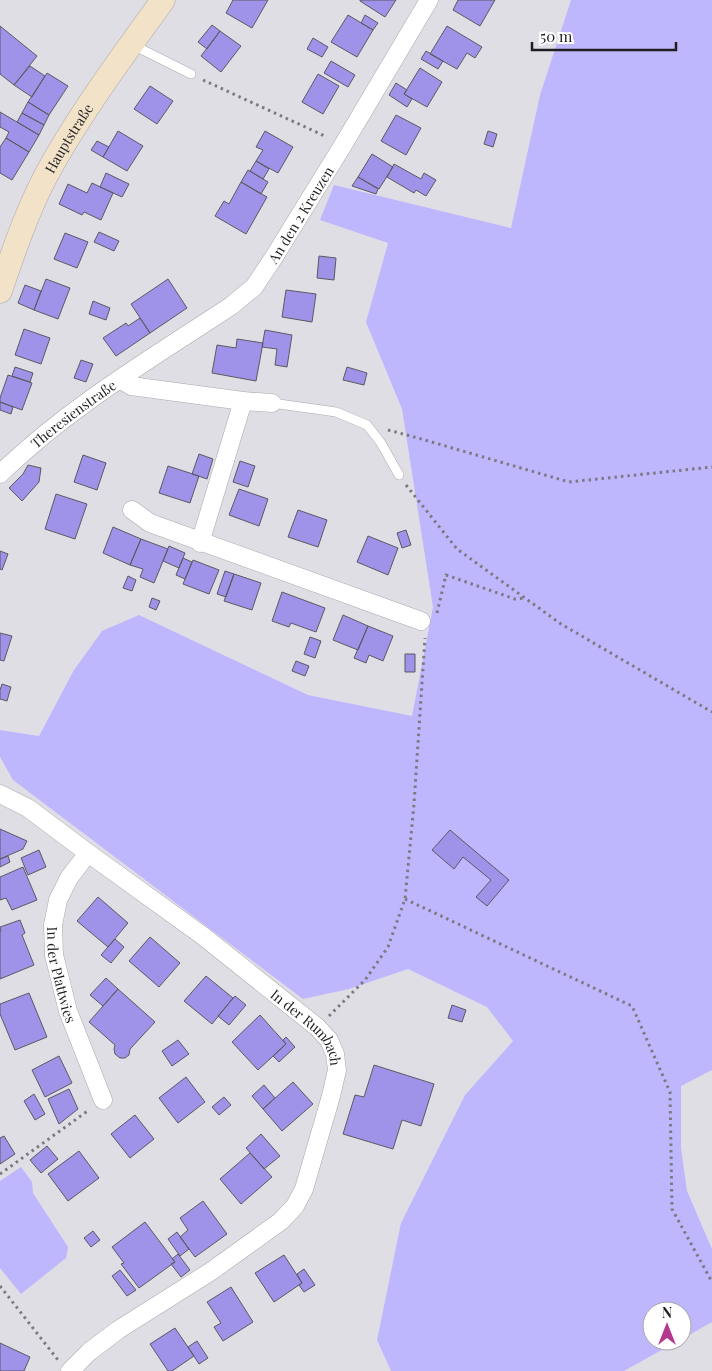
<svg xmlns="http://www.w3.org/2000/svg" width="712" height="1371" font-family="'Playfair Display',serif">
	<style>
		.green { fill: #bfb7fe }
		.building { fill: #9e92e9; stroke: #5b5a60 }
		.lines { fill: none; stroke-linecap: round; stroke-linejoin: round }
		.service-casing { stroke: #a8a8ae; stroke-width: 10 }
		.minor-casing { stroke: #a8a8ae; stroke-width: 19 }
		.secondary-casing { stroke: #a8a8ae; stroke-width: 25 }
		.path { stroke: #7b7a7f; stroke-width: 3; stroke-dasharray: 2.5 4; stroke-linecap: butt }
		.service { stroke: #fff; stroke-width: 9 }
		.minor { stroke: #fff; stroke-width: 18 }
		.secondary { stroke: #f2e2c7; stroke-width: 24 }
		.labels { text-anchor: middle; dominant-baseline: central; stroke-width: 5; stroke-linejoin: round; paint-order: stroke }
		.street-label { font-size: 14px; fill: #1f1f22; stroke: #fff }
	</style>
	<rect width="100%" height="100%" fill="#dfdee5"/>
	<!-- green -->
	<path class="green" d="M571,0H712V1070L681,1086V1148L687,1191L712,1249V1322L682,1339V1311H652V1341H678L624,1371H391L377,1340L401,1223L465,1095L513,1041L487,1007L408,969L349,989L303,999L13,780L0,757V730L39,736L74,670L102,631L139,615L308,695L412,716L433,607L402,409L366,322L388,243L320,220L334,185L511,228L540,95Z
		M21,1167L32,1182L33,1193L68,1247L66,1258L21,1294L0,1268V1181Z"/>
	<!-- building -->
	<path class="building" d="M233,0H268L252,28L226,13Z
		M360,0H396L385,17L360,1Z
		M458,0H495L480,26L453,10Z
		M348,15L373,30L357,57L331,42Z
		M365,15L378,23L373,30L361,23Z
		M212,25L220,31L207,49L198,42Z
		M0,26L37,56L14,85L0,74Z
		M447,26L482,47L475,58L467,53L457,69L430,54Z
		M220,31L241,46L221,72L201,56Z
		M313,38L328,47L322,57L307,49Z
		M426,51L443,61L438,69L421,59Z
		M331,61L355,75L348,87L324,73Z
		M30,66L45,76L32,97L14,85Z
		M420,68L442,82L427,107L404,94Z
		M47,73L68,86L49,115L28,102Z
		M318,74L339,86L323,114L302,102Z
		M396,83L407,90L404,94L412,99L407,107L389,95Z
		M150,86L173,101L157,124L134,109Z
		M28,102L49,115L44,125L22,113Z
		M0,112L39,135L29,152L6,138L9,132L0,127Z
		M22,113L44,125L39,135L17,122Z
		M396,115L421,128L406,155L381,141Z
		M118,131L143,146L127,171L103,157Z
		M265,131L293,147L278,173L256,161L263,150L256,147Z
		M488,131L497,134L493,147L484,144Z
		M6,138L29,152L12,180L0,173V147Z
		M97,141L109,147L103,157L91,150Z
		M372,154L393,167L379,189L358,177Z
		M256,161L269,169L263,179L250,171Z
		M394,164L421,179L424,173L436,180L426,196L416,190L414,193L387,177Z
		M248,170L268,182L261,194L241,182Z
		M106,173L129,184L122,197L100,187Z
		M358,177L378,189L376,194L352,186Z
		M241,182L267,197L246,234L215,216L224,201L229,204Z
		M92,183L113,193L101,220L84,212L82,215L59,204L68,184L87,193Z
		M99,232L119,241L114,251L94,242Z
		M65,233L88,242L77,268L54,259Z
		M319,256L336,258L334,280L317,278Z
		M46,279L70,288L58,319L34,310Z
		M168,279L187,308L150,333L131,304Z
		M25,285L41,291L34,310L18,303Z
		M286,290L316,294L312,322L282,317Z
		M93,301L110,308L106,320L89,314Z
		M140,318L150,333L116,356L103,338L126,323L128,326Z
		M24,329L50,338L41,364L15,355Z
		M265,330L292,335L287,367L275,365L277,349L262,347Z
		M237,339L263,343L256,381L212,373L217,345L236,348Z
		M81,360L93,364L86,382L74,378Z
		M15,367L33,373L30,382L12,376Z
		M347,367L367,373L364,385L343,380Z
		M8,375L32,383L22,410L0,402V398Z
		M0,402L13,407L11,414L0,410Z
		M199,454L213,459L207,479L192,474Z
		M83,455L106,463L97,490L74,482Z
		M240,461L255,466L248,487L233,482Z
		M28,465L41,468L39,482L22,501L9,488L23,474Z
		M168,466L199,476L190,503L159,493Z
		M239,489L268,499L259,526L229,515Z
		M56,494L87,504L75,539L45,529Z
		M298,510L327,520L318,547L288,537Z
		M113,527L141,539L130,565L103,553Z
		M406,530L411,545L402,548L397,533Z
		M368,536L398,548L388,575L357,562Z
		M141,539L168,549L154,583L140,577L143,569L130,565Z
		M169,546L185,553L179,568L163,561Z
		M0,551L8,554L2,570L0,569Z
		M183,558L192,562L185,579L176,575Z
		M193,560L219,570L209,594L183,584Z
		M225,571L234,574L226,597L217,594Z
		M234,574L261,583L252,610L224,601Z
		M128,576L136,580L132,591L123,588Z
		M282,592L325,608L316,632L291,623L289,627L272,621Z
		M152,598L160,601L156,610L149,607Z
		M343,615L368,626L358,650L333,640Z
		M368,626L393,636L383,661L369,655L366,663L354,658Z
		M0,633L12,636L4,661L0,660Z
		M310,637L321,641L315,658L304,654Z
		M405,654H415V672H405Z
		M296,661L309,666L305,676L292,671Z
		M2,684L11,687L7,701L0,699V690Z
		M0,829L27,841L23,849L0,859Z
		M450,830L509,880L487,906L476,897L491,880L463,857L454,869L432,850Z
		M39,850L46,867L28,875L21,858Z
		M8,856L10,862L0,867V859Z
		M23,867L37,900L12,910L6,898L0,900V877Z
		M98,897L128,923L108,947L77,921Z
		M20,920L25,933L22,935L34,965L0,979V931H1L0,927Z
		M150,937L180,963L159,987L129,961Z
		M115,939L124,947L111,963L101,955Z
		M206,976L233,998L212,1024L184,1001Z
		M106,978L118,989L103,1006L90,995Z
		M118,989L155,1022L130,1049L129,1055L125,1058H120L115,1054L114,1049L115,1045L89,1022Z
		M29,993L47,1037L15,1050L0,1014V1004Z
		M235,996L246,1005L229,1025L218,1016Z
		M452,1005L466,1010L462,1022L448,1018Z
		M260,1015L286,1044L258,1070L232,1042Z
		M286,1037L295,1047L279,1062L273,1056L286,1044L283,1040Z
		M178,1040L189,1054L172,1066L162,1051Z
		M59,1056L72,1083L45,1097L32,1070Z
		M374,1065L434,1084L421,1126L402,1120L393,1149L343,1134L355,1095L364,1097Z
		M186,1077L205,1102L178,1123L159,1098Z
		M293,1082L313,1104L282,1131L263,1109Z
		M264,1085L275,1098L263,1109L252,1096Z
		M69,1089L78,1109L59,1124L48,1099Z
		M34,1094L45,1114L35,1120L24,1101Z
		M224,1097L231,1105L219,1115L212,1107Z
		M135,1115L154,1139L130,1158L111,1134Z
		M261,1134L280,1156L264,1169L246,1148Z
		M4,1136L15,1154L0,1164V1138Z
		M47,1146L58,1159L41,1173L30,1160Z
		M79,1151L99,1178L68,1201L48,1174Z
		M250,1153L272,1177L241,1204L220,1179Z
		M203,1201L227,1234L195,1257L180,1237L188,1230L180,1218Z
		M145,1222L175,1262L139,1288L121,1264L124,1263L112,1247Z
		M93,1231L100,1240L91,1247L84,1238Z
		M177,1232L189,1249L180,1256L168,1239Z
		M178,1254L190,1270L181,1277L171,1264L175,1262L172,1259Z
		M284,1255L302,1283L274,1302L255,1273Z
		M304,1269L315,1285L304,1292L299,1285L302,1283L297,1274Z
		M120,1270L136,1290L127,1296L112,1276Z
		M231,1287L253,1322L223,1341L214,1327L221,1323L207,1302Z
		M175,1328L194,1356L172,1371H168L150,1344Z
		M197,1341L208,1358L199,1364L188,1347Z
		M0,1343L30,1357L24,1371H0Z"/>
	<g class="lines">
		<!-- service casing -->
		<g class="service-casing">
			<path id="service" d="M133,45L191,74
				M272,403L336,412L367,425L381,443L399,475"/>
		</g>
		<!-- minor casing -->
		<g class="minor-casing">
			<g id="minor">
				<path d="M120,379L131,386L243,401L272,403"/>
				<path id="s1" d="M0,474C69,407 152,358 231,306L254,287L274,257L343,145L429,0"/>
				<path d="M132,510L150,523L421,621"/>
				<path d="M200,543L243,401"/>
				<path id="s2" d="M0,794L28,808L88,853L203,936L317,1027L329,1040L335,1054L337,1070L331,1096L304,1189L295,1206L281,1221L210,1272L118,1330L89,1352L70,1371"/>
				<path id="s3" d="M88,853L69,878L58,900L53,925L54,955L68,1011L103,1100"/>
			</g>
		</g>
		<!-- secondary casing -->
		<g class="secondary-casing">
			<g id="secondary">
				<path id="s4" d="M0,291C15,247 30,202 54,161C86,105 125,53 163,0"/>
			</g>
		</g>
		<!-- path -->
		<path class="path" d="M203,80L327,137
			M388,430L418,438L569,482L712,467
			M406,485L457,549L561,624L712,712
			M437,613L446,575L515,599L526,598
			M405,899L632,1006L670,1092L672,1209L712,1282
			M329,1016L365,980L388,947L405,899L414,804L425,638
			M0,1174L89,1110
			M0,1286L58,1360"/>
		<!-- service -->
		<use href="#service" class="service"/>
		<!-- minor -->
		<use href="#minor" class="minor"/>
		<!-- secondary -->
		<use href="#secondary" class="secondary"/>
	</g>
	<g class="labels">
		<!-- street labels -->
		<g class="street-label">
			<text stroke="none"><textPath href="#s4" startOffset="168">Hauptstraße</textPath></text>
			<text stroke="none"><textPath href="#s1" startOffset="402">An den 2 Kreuzen</textPath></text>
			<text stroke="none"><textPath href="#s1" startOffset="95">Theresienstraße</textPath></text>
			<text stroke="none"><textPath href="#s3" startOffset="132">In der Plattwies</textPath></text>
			<text stroke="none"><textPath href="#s2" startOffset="388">In der Rumbach</textPath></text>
		</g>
	</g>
	<!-- north arrow -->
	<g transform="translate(667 1326)"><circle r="24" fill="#ffffff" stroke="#a5a5a7"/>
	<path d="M0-4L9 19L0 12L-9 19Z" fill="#b2398d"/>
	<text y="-8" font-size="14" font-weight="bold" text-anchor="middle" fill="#1f1f22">N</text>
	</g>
	<!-- scale -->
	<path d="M532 42v8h144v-8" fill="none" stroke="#1f1f22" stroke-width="2.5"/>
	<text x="540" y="42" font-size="15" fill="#1f1f22" stroke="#ffffff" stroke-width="4" paint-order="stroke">50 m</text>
</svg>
